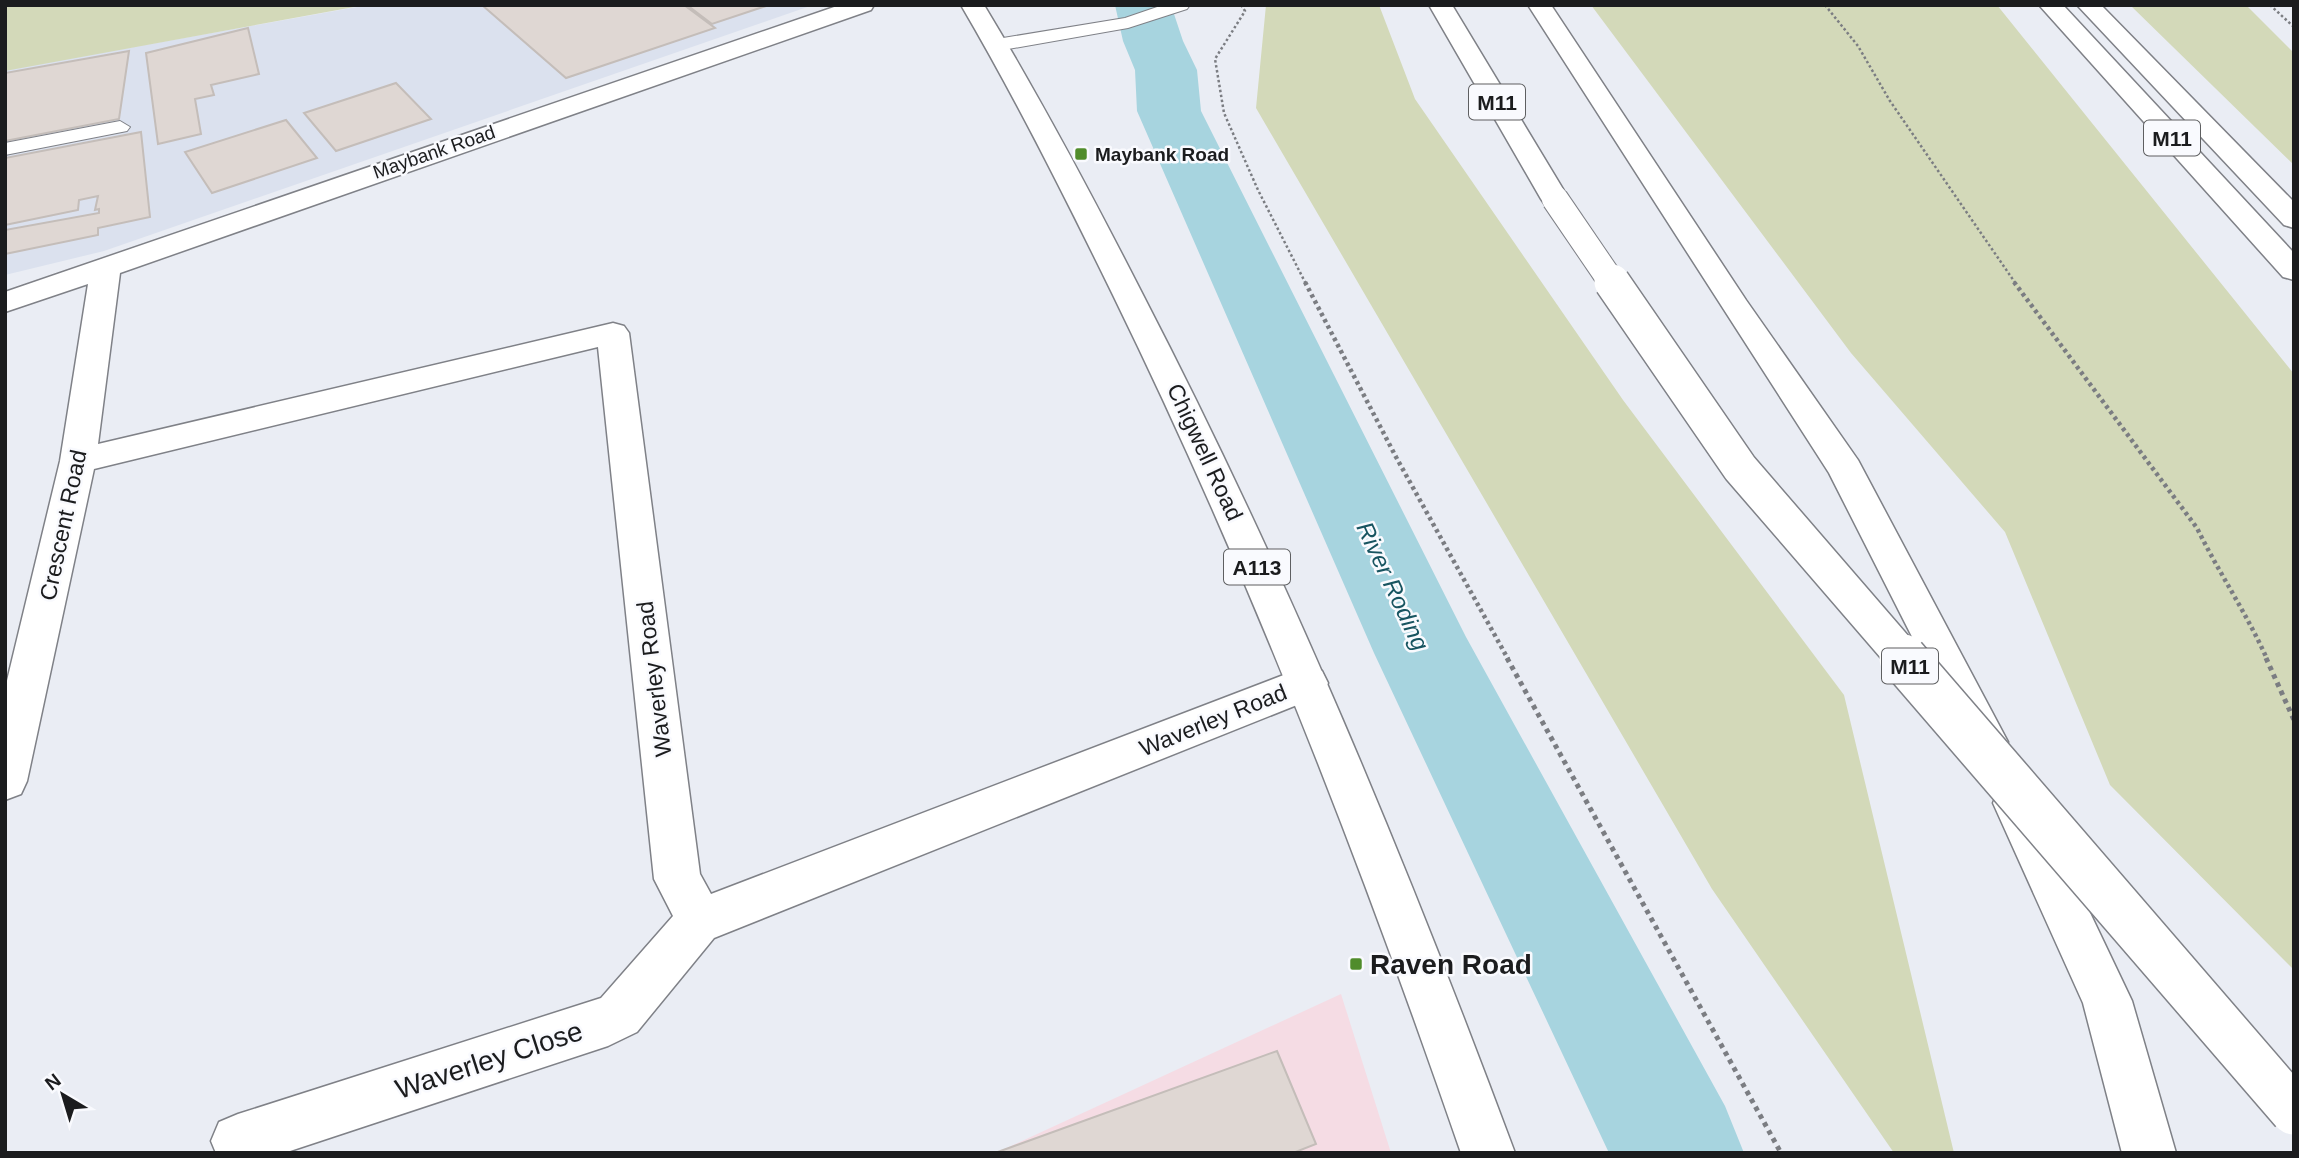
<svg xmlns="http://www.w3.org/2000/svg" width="2299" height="1158" font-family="Arial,sans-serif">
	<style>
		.built { fill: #dbe1ee }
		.industrial { fill: #f5dce4 }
		.green { fill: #d3d9b9 }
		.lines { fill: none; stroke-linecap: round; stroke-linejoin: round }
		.river { fill: #a7d4df; fill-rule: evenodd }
		.building { fill: #dfd7d3; stroke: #c4bdb9; stroke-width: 2 }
		.service-casing { stroke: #7f8187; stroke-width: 2 }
		.minor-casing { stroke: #7f8187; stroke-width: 3 }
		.primary-casing { stroke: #7f8187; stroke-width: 3 }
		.motorway-casing { stroke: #7f8187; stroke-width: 3 }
		.path-far2 { stroke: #7b7d82; stroke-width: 2.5; stroke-dasharray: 2.5 2.5; stroke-linecap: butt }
		.path-far1 { stroke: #7b7d82; stroke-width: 4.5; stroke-dasharray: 3.5 3.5; stroke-linecap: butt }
		.path { stroke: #7b7d82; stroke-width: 5; stroke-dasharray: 4.5 4.5; stroke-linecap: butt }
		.service { fill: #fff; fill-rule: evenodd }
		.minor { fill: #fff; fill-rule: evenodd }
		.primary { fill: #fff; fill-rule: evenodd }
		.motorway { fill: #fff; fill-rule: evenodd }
		.motorway-bridge-far2-casing { stroke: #7f8187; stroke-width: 28; stroke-linecap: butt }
		.motorway-bridge-far1-casing { stroke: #7f8187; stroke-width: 38; stroke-linecap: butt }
		.motorway-bridge-casing { stroke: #7f8187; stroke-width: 50; stroke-linecap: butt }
		.motorway-bridge-far2 { stroke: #fff; stroke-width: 26 }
		.motorway-bridge-far1 { stroke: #fff; stroke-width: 35 }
		.motorway-bridge { stroke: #fff; stroke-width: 47 }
		.poi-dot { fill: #508c2b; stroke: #f9fafe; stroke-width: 2.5 }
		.labels { text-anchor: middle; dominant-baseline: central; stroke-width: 5; stroke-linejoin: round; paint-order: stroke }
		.far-street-label { font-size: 19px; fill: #1b1c1e; stroke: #f9fafe }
		.far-poi-label { font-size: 19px; font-weight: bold; fill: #1b1c1e; stroke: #f9fafe; text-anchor: start }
		.shield { fill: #f9fafe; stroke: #5e5f61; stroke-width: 2 }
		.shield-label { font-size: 21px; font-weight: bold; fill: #1b1c1e }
		.street-label { font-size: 23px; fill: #1b1c1e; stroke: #f9fafe }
		.water-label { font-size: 24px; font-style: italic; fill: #175460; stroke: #f9fafe }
		.near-poi-label { font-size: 28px; font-weight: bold; fill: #1b1c1e; stroke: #f9fafe; text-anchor: start }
		.near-street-label { font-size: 28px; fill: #1b1c1e; stroke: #f9fafe }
	</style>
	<rect width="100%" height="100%" fill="#eaedf4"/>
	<!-- built -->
	<path class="built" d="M368,5H813L104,251L5,275V70Z"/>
	<!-- industrial -->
	<path class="industrial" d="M1341,994L1391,1153H996Z"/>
	<!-- green -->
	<path class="green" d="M5,5H365L5,71Z
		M1266,5H1379L1415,99L1623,400L1844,695L1954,1153H1894L1712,889L1256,108Z
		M1591,5H1997L2294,374V970L2110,785L2005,532L1851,353Z
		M2130,5H2246L2294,53V165Z"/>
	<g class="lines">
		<!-- river -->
		<path class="river" d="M1115,5H1171L1183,41L1197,70L1201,111L1466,637L1725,1106L1744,1153H1609L1374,653L1137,111L1135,70L1123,41Z"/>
	</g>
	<!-- building -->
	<path class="building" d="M482,5H684L715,28L566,78Z
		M687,5H769L712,24Z
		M248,28L259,74L211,85L214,95L195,99L201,134L158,144L146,53Z
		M129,51L119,119L5,141V73Z
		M396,83L431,119L336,151L304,113Z
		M286,120L317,158L212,193L185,152Z
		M141,132L150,217L98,228V235L5,254V230L99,213V209L95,210L98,196L79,200L78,210L5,225V158Z
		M1277,1051L1316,1144L1293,1153H995Z"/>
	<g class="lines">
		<!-- service casing -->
		<g class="service-casing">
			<path id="service" d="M1163,5H1190L1187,9L1128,28L997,51L988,45L997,39L1125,18Z
				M120,121L130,127L127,131L5,155V143Z"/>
		</g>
		<!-- minor casing -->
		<g class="minor-casing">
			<path id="minor" d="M840,5H874L871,10L120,273L98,444L613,323L624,326L629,333L700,874L711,894L1307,666L1322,671L1328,683L1322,695L714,938L637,1032L608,1046L284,1153H216L211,1141L219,1122L238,1114L601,998L673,916L654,879L598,347L94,469L27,781L21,794L5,800V689L60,461L88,284L5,312V292Z"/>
		</g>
		<!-- primary casing -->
		<g class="primary-casing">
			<path id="primary" d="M961,5H984C1041,99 1093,197 1143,295C1287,573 1406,860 1515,1153H1461C1360,860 1249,573 1113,295C1065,197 1016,99 961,5Z"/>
		</g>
		<!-- motorway casing -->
		<g class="motorway-casing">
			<path id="motorway" d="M1429,5H1452L1569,199L1565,205L1555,207L1545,205L1541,199Z
				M1528,5H1551L1746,300L1858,460L2008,742L2002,755L1987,760L1972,755L1829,473Z
				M2039,5H2063L2294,253V280L2283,277Z
				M2077,5H2101L2294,202V228L2284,225Z
				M2015,784L2031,789L2132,1001L2176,1153H2122L2083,1003L1993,803L1999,789Z"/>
		</g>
		<!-- path-far2 -->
		<path class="path-far2" d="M1241,5L1245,11L1215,59L1224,113L1258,190L1306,284
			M1825,5L1858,46L1890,101L2016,284
			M2270,5L2294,27"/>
		<!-- path-far1 -->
		<path class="path-far1" d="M1305,282L1396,457L1508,659
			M2014,282L2197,528C2219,573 2247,614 2267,659"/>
		<!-- path -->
		<path class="path" d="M1507,658L1781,1153
			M2266,658L2294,720"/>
		<!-- service -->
		<use href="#service" class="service"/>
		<!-- minor -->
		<use href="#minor" class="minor"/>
		<!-- primary -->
		<use href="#primary" class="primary"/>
		<!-- motorway -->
		<use href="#motorway" class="motorway"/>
		<!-- motorway-bridge-far2 casing -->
		<g class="motorway-bridge-far2-casing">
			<path id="motorway-bridge-far2" d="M1555,199L1613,284"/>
		</g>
		<!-- motorway-bridge-far1 casing -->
		<g class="motorway-bridge-far1-casing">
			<path id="motorway-bridge-far1" d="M1612,282L1740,468L1905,659"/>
		</g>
		<!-- motorway-bridge casing -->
		<g class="motorway-bridge-casing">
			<path id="motorway-bridge" d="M1903,658L2294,1111"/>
		</g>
		<!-- motorway-bridge-far2 -->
		<use href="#motorway-bridge-far2" class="motorway-bridge-far2"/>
		<!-- motorway-bridge-far1 -->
		<use href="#motorway-bridge-far1" class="motorway-bridge-far1"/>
		<!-- motorway-bridge -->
		<use href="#motorway-bridge" class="motorway-bridge"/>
	</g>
	<!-- markers -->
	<g class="poi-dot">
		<rect x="1074" y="147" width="14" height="14" rx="3.5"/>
		<rect x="1349" y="957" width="14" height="14" rx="3.5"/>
	</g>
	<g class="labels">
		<!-- far-street labels -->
		<g class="far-street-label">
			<text transform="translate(434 152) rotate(-19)">Maybank Road</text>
		</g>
		<!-- far-poi labels -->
		<g class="far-poi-label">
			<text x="1095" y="154">Maybank Road</text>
		</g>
		<!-- shield labels -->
		<g class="shield">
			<rect x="1469" y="84.5" width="56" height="35" rx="5"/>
			<rect x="2144" y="120.5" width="56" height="35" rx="5"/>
			<rect x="1224" y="549.5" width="66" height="35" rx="5"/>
			<rect x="1882" y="648.5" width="56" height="35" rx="5"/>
		</g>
		<g class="shield-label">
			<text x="1497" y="102">M11</text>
			<text x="2172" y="138">M11</text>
			<text x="1257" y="567">A113</text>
			<text x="1910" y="666">M11</text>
		</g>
		<!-- street labels -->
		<g class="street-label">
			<text transform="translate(1205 452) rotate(65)">Chigwell Road</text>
			<text transform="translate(63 525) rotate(-78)">Crescent Road</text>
			<text transform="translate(654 679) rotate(-97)">Waverley Road</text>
			<text transform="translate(1213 720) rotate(-22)">Waverley Road</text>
		</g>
		<!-- water labels -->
		<g class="water-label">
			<text transform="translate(1393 586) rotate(65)">River Roding</text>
		</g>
		<!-- near-poi labels -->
		<g class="near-poi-label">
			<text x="1370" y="964">Raven Road</text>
		</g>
		<!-- near-street labels -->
		<g class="near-street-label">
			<text transform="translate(489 1060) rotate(-18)">Waverley Close</text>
		</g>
	</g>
	<!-- border -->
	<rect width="2299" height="1158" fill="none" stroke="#1b1c1e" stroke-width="14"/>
	<!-- north arrow -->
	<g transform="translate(63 1095) rotate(322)" stroke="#f9fafe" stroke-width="5" paint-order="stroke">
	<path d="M0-5L12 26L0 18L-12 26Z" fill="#1b1c1e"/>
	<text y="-10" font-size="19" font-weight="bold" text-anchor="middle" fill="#1b1c1e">N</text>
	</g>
</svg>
